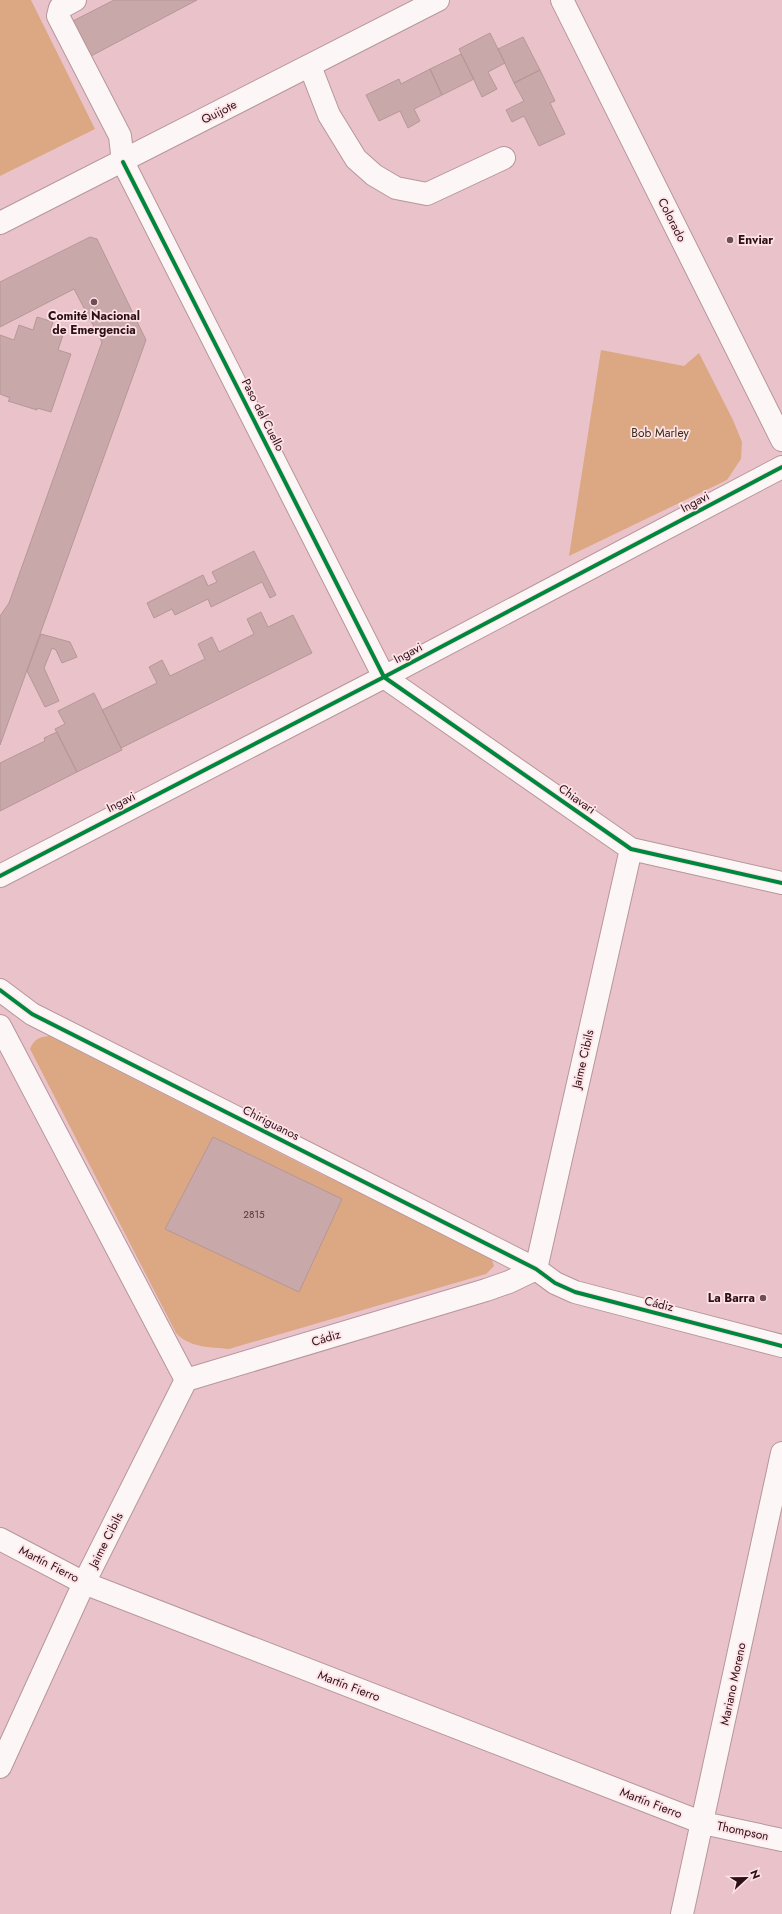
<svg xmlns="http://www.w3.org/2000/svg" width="782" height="1914" font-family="Jost,sans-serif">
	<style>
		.green { fill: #dba883 }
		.building { fill: #c9a8a9; stroke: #b69697 }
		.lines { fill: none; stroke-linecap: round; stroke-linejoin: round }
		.minor-casing { stroke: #b6969c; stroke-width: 24 }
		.minor { stroke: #fcf6f7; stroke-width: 22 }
		.cycleway-casing { stroke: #fde2e6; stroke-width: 6 }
		.cycleway { stroke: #00873e; stroke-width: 4 }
		.poi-dot { fill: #6f4e55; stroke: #fde2e6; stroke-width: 1.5 }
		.labels { text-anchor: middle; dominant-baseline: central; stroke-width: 3.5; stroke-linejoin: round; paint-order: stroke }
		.number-label { font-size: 10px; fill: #54353b }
		.street-label { font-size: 12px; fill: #2d0f16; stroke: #fde2e6 }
		.poi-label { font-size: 12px; font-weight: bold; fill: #2d0f16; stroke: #fde2e6; text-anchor: start }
		.park-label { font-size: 12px; fill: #392917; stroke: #fde2e6 }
	</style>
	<rect width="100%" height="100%" fill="#eac3ca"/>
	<!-- green -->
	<path class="green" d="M0,0H31L95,129L0,176Z
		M601,350L684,366L699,353L733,420L742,442L741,459L727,480L569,556Z
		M49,1036L321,1174L449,1233L491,1257L494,1266L486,1274L229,1349C210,1347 190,1348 176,1333L30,1049C34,1039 39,1037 49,1036Z"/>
	<!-- building -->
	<path class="building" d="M114,0H197L91,56L71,22Z
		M490,33L505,63L488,72L497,89L482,97L459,49Z
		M523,37L540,70L514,83L498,49Z
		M461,54L474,79L442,95L430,69Z
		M430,69L442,95L414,109L420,121L408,128L400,111L379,121L366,95L399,79L401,84Z
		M540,70L555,101L550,103L565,134L539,146L524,116L512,122L506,110L524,101L514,83Z
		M90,237L97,239L146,340L0,745V616L9,603L102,342L74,289L0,327V282Z
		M37,317L53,322L50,331L63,335L58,350L71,354L51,412L37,408V410L8,401L10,398L0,394V335L14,340L19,325L33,330Z
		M254,551L276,595L270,598L262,582L211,607L208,599L175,615L172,609L154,618L147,603L203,575L208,586L217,582L212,572Z
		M261,612L268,627L293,615L312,653L121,748L102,710L157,683L149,667L162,660L170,676L205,659L198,644L212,637L219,652L254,634L247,619Z
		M41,634L70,642L77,657L62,663L56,650L52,648L44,668L59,701L45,707L27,671Z
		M94,693L122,750L77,772L55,729L65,724L58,711Z
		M57,732L77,772L0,811V763L45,741L44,738Z
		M213,1137L342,1199L299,1292L165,1229Z"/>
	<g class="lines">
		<!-- minor casing -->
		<g class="minor-casing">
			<path id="minor" d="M75,0L60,8L58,16L120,136L123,162L384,677L631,849L782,883
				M562,0L782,440
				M310,66L329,115L356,159L374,175L396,188L427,194L504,158
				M0,223L438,0
				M0,876L384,677L782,467
				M0,990L32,1014L536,1269L555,1283L575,1292L782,1346
				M0,1026L186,1380
				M536,1269L631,849
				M186,1380L486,1290L509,1282L536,1269
				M0,1539L84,1583L703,1823L782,1840
				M0,1767L84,1583L186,1380
				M682,1914L782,1453"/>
		</g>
		<!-- minor -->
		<use href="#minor" class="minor"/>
		<!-- cycleway casing -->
		<g class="cycleway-casing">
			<path id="cycleway" d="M123,162L384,677L631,849L782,883
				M0,876L384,677L782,467
				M0,990L32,1014L536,1269L555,1283L575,1292L782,1346"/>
		</g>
		<!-- cycleway -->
		<use href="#cycleway" class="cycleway"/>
	</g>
	<!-- markers -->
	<g class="poi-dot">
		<circle cx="730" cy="240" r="4"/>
		<circle cx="94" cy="302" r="4"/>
		<circle cx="763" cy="1298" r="4"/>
	</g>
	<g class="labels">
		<!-- number labels -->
		<g class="number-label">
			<text x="254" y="1214">2815</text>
		</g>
		<!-- street labels -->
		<g class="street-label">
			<text transform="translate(219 112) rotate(-27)">Quijote</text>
			<text transform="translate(672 220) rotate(63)">Colorado</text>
			<text transform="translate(263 415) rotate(63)">Paso del Cuello</text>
			<text transform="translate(695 502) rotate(-28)">Ingavi</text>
			<text transform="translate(408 653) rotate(-28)">Ingavi</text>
			<text transform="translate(577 799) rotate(35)">Chiavari</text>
			<text transform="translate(121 802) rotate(-27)">Ingavi</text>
			<text transform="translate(583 1059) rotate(-77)">Jaime Cibils</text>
			<text transform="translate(271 1123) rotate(27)">Chiriguanos</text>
			<text transform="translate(659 1304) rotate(14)">Cádiz</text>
			<text transform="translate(326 1338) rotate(-17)">Cádiz</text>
			<text transform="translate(106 1540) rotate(-63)">Jaime Cibils</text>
			<text transform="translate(49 1564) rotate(27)">Martín Fierro</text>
			<text transform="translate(733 1684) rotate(-78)">Mariano Moreno</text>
			<text transform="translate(349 1686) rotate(21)">Martín Fierro</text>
			<text transform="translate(651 1803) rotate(21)">Martín Fierro</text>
			<text transform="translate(743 1831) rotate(12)">Thompson</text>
		</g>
		<!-- poi labels -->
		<g class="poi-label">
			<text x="738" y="240">Enviar</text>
			<text x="94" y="316" text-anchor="middle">Comité Nacional<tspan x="94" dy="14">de Emergencia</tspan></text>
			<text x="755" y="1298" text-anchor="end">La Barra</text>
		</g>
		<!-- park labels -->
		<g class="park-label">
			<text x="660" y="433">Bob Marley</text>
		</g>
	</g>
	<!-- north arrow -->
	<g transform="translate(746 1878) rotate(68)" stroke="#fde2e6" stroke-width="3" paint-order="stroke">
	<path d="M0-3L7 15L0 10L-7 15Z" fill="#2d0f16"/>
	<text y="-6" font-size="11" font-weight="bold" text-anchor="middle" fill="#2d0f16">N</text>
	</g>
</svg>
